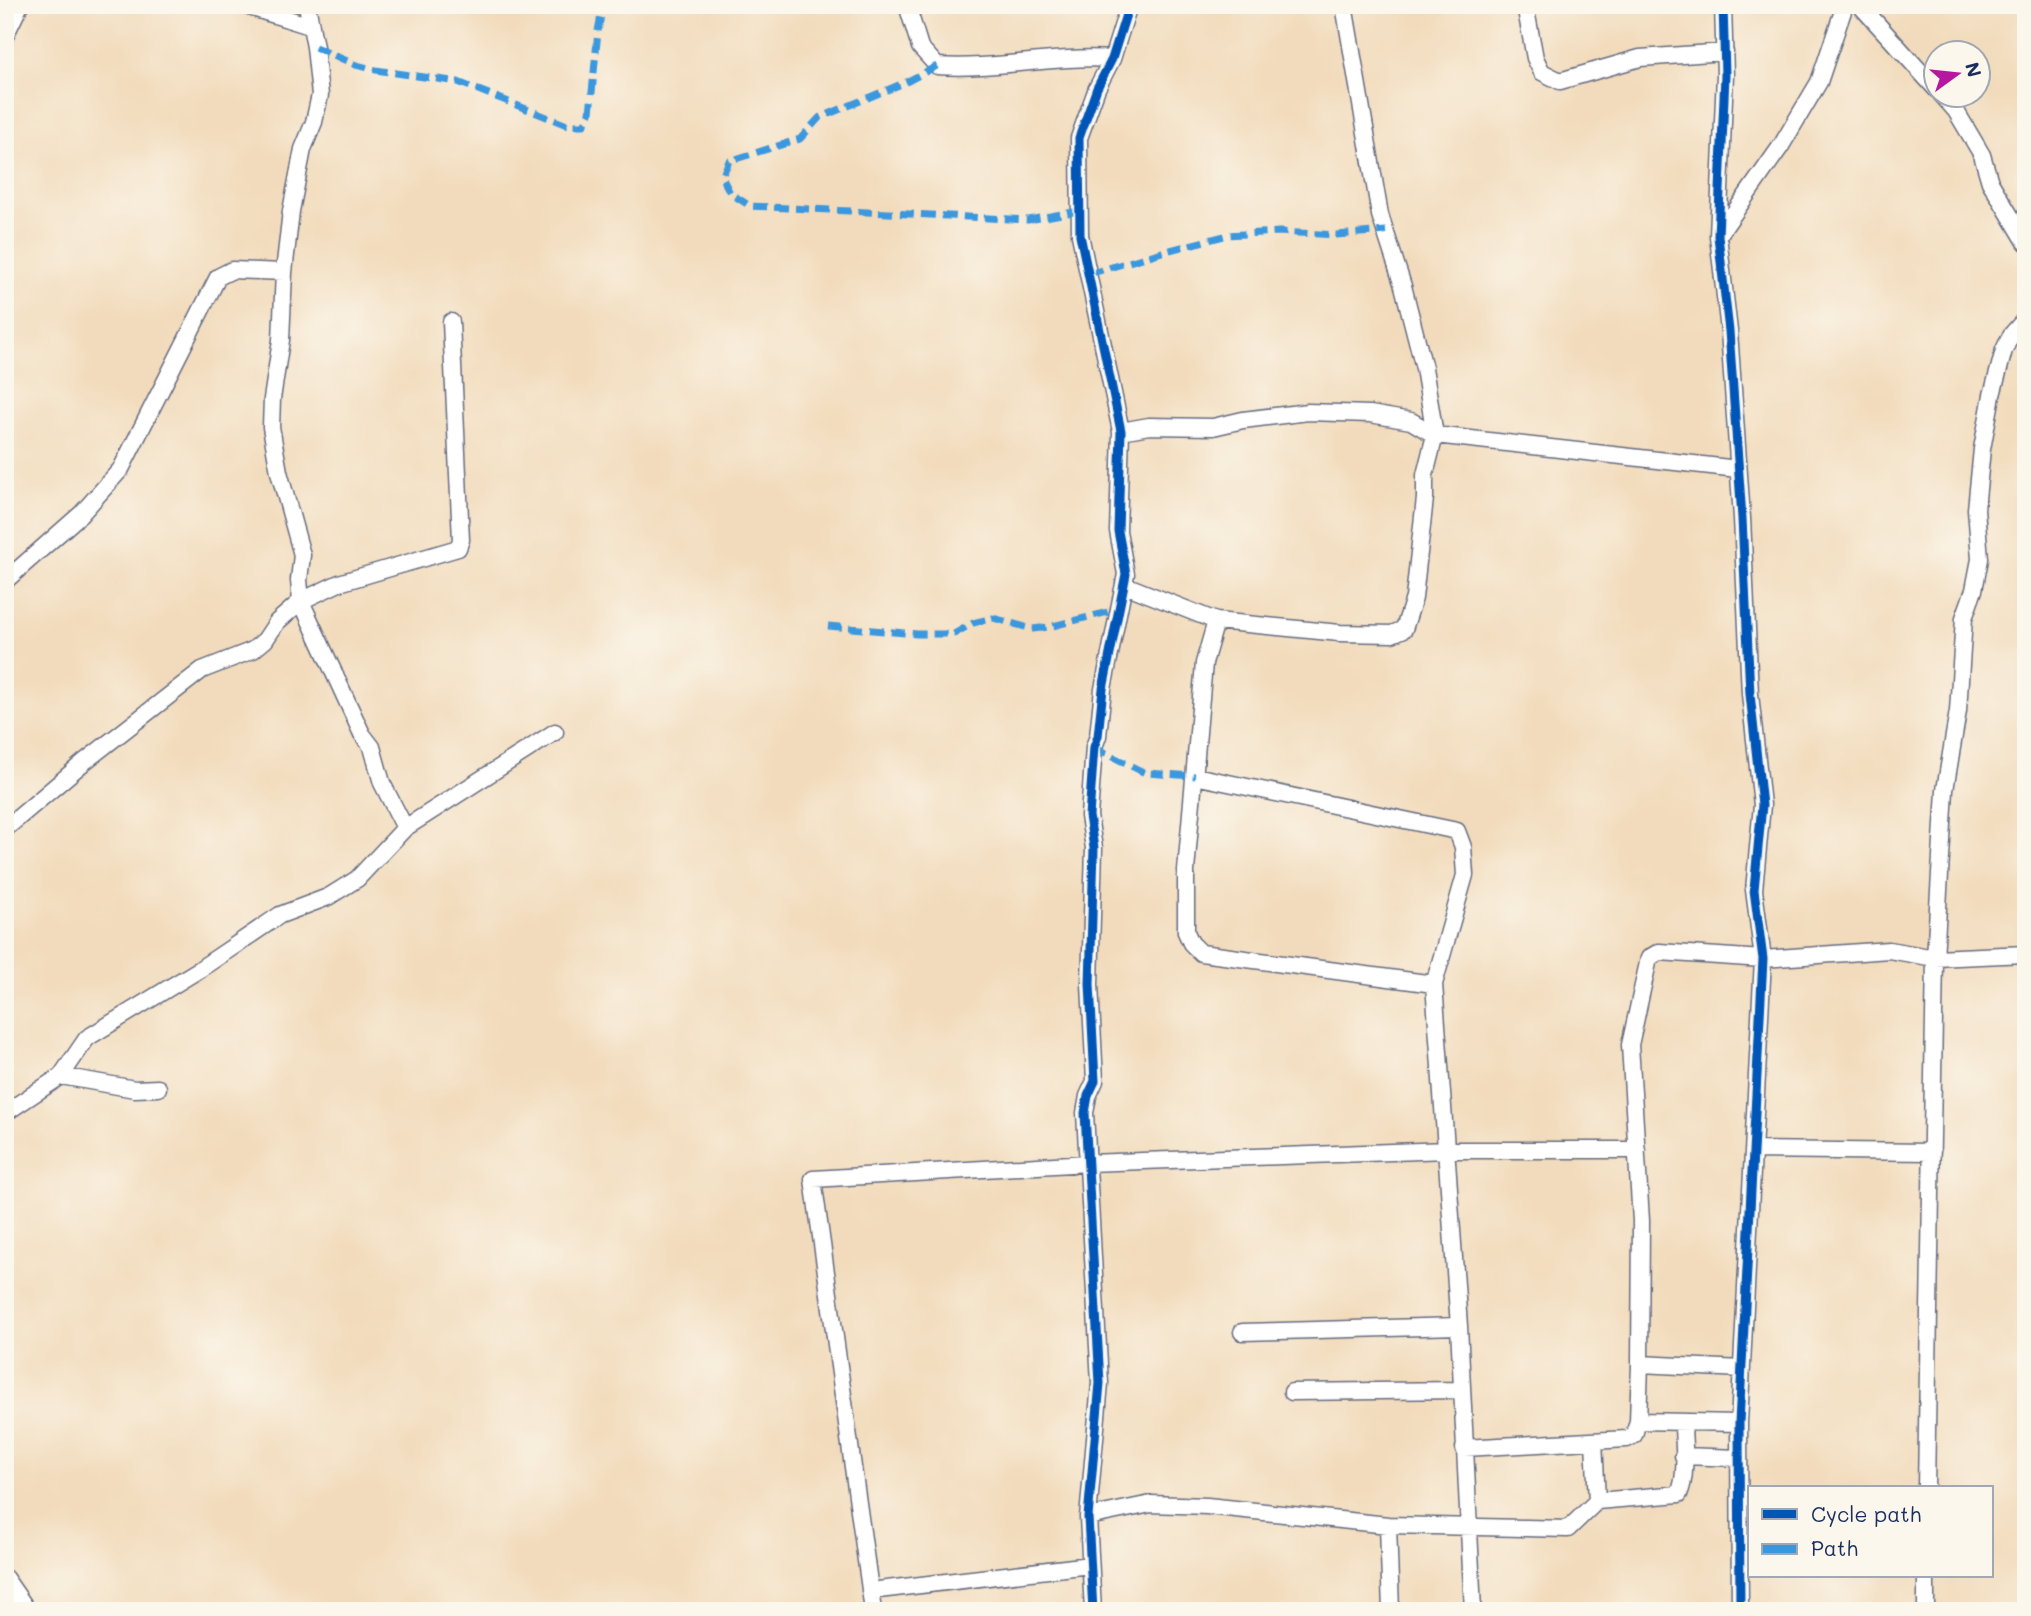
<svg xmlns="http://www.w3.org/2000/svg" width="2031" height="1616" font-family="Mali,sans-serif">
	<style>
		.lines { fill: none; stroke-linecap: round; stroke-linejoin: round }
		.minor-casing { stroke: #666b7f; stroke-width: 19 }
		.minor { stroke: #fff; stroke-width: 16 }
		.quiet { stroke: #3a97de; stroke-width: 7; stroke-dasharray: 14 7; stroke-linecap: butt }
		.cycleway-casing { stroke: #fbf7ec; stroke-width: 13 }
		.cycleway { stroke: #0057b8; stroke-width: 9 }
	</style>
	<rect width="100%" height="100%" fill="#fbf7ec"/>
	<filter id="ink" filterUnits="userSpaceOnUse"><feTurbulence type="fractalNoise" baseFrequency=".0143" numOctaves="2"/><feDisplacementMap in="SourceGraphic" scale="14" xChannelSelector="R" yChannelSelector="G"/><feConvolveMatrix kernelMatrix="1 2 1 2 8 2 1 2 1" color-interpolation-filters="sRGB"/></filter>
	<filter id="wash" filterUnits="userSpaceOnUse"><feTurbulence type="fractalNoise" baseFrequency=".00686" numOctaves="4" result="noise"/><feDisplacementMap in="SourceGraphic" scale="28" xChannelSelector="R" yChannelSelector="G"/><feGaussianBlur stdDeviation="1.57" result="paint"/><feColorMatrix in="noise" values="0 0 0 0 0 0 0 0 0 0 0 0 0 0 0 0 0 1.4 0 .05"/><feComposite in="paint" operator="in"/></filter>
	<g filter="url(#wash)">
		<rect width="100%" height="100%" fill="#f2dbbc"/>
	</g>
	<g filter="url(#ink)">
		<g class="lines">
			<!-- minor casing -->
			<g class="minor-casing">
				<path id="minor" d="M243,5L310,26
					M907,5L920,47L937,66C996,70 1053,55 1112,59
					M1344,5L1380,215L1403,286L1424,368L1435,435L1425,475V498L1414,598L1404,629L1392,634L1340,633L1216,621L1204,663L1186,871V932L1191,943L1201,953L1434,984
					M1525,5L1535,58L1542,72L1560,81L1640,58L1725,52
					M1723,5L1725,75L1718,236L1729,331L1742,518L1750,694L1762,805L1754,890L1763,959L1739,1423L1740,1611
					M1860,5L1937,90
					M5,36L20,5
					M1941,94L1956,111L1982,155L1990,182L2026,242
					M1718,236L1781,146L1819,82L1845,5
					M1121,431L1149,426L1213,427L1243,420L1308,412L1370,414L1411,421L1435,435L1738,469
					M5,581L81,514L121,469L218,277L232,270L284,272
					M1125,585L1216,621
					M1195,776L1457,831L1463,847L1465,875L1434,984L1459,1326L1473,1611
					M405,828L382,783L372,747L362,734L301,601L339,583L458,548L461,540L451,322
					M5,829L84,762L202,670L253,650L265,640L277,622L301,601L299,580L302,555L279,472L271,427L272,399L281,340L284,272L291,211L303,149L314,122L320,95L315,47L307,5
					M61,1076L87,1038L200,969L280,915L328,897L357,879L405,828L555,732
					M5,1113L61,1076L135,1089L158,1088
					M1754,1150L1932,1152
					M1242,1332L1459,1326
					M1640,1364L1742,1369
					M1292,1392L1462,1390
					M1638,1421L1739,1423
					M1594,1441L1597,1501
					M1464,1448L1627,1439L1634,1435L1638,1421L1640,1364L1641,1221L1630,1045L1649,958L1659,952L1763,959L1889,950L1935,958L2026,954
					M1683,1456L1739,1458
					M1926,1488L1935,958L1945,790L1958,711L1964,618L1974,590L1980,559L1976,509L1982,449L1992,395L2004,350L2011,335L2026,318
					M1088,1517L1151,1504L1207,1506L1388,1525L1568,1529L1597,1501L1679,1494C1688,1474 1683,1444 1683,1422
					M1388,1525L1391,1611
					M1926,1576V1611
					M5,1578L28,1611
					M870,1591L1090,1565
					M873,1611L813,1179L1088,1163L1447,1150H1637
					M1093,1611L1088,1517L1100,1383L1085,1113L1088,1096L1095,1081L1090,984L1094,848L1089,816L1094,747L1098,736L1103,689L1126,574L1118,531L1121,431L1080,235L1079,138L1097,88L1112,59L1129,5"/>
			</g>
			<!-- minor -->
			<use href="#minor" class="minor"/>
			<!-- quiet -->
			<path class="quiet" d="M315,47L356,65L376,70L458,82L567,125H584L590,113L598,31L603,5
				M937,66L904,83L819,118L800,139L729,161L722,177L730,193L750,206L1028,220L1079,211
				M1089,274L1162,252L1228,235L1279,232L1336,235L1386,231
				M828,626L917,634H954L973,623L993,618L1033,629L1049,627L1120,609
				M1094,747L1145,773L1195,776"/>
			<!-- cycleway casing -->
			<g class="cycleway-casing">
				<path id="cycleway" d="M1723,5L1725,75L1718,236L1729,331L1742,518L1750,694L1762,805L1754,890L1763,959L1739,1423L1740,1611
					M1093,1611L1088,1517L1100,1383L1085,1113L1088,1096L1095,1081L1090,984L1094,848L1089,816L1094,747L1098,736L1103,689L1126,574L1118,531L1121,431L1080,235L1079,138L1097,88L1112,59L1129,5"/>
			</g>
			<!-- cycleway -->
			<use href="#cycleway" class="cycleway"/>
		</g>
	</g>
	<!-- margin -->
	<rect width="2031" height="1616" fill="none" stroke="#fbf7ec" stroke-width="28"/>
	<!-- legend -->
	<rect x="1748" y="1486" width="245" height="91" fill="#fbf7ec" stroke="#a1a7b3" stroke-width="2"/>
	<rect x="1762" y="1509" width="35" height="10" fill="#0057b8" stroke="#a1a7b3" stroke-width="2"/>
	<text x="1811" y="1522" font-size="21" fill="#1b2f5e">Cycle path</text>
	<rect x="1762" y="1544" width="35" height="10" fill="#3a97de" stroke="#a1a7b3" stroke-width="2"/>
	<text x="1811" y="1556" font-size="21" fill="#1b2f5e">Path</text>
	<!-- north arrow -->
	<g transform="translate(1957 74) rotate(75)"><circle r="33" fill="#fbf7ec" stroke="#a1a7b3" stroke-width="2"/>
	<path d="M0-5L12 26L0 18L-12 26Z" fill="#b5179e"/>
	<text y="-10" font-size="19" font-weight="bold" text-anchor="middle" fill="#1b2f5e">N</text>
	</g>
</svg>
